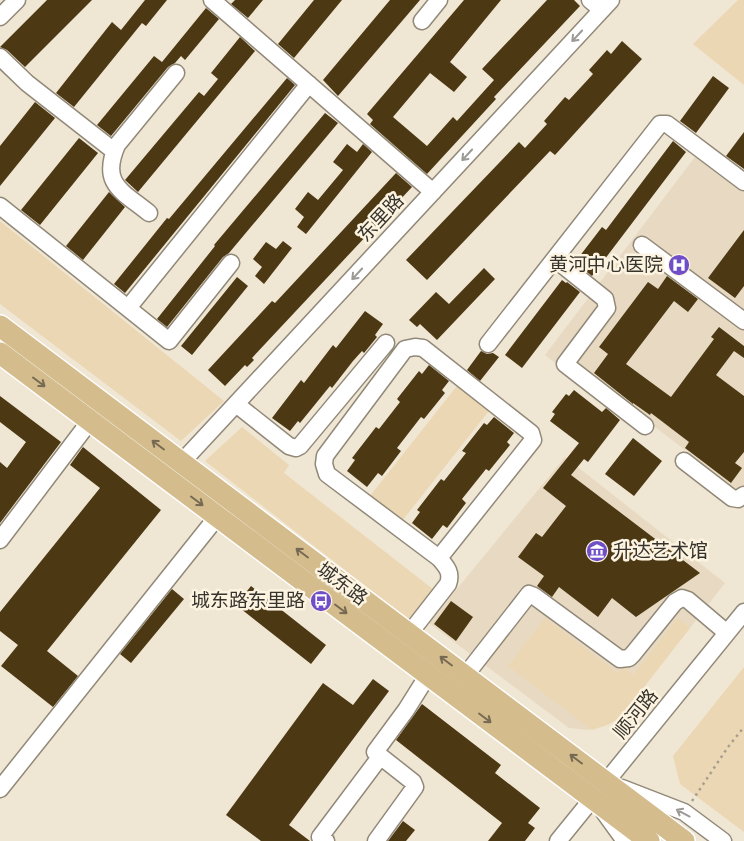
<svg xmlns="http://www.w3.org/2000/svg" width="744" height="841" font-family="Karla,'Noto Sans SC',sans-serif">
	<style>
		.built { fill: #e8dac2 }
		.green { fill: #ebd7b3 }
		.building { fill: #4c3914 }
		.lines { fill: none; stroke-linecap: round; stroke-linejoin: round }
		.minor-casing { stroke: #918878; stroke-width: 19 }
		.major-casing { stroke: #fff; stroke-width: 24 }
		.path { stroke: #a69f91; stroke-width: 2.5; stroke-dasharray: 2.5 4; stroke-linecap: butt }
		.minor { stroke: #fff; stroke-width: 16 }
		.major { stroke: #d4bc8d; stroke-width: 21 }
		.oneway { stroke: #9b9a96 }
		.oneway2 { stroke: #766a53 }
		.labels { text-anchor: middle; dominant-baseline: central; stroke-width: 5; stroke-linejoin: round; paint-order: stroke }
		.street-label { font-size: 19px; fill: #37342d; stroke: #fdf3e1 }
		.poi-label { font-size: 19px; fill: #37342d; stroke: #fdf3e1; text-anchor: end }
	</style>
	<rect width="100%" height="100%" fill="#f0e6d4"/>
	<!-- built -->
	<path class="built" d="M704,145L744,175V495L655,427L648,435L545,355Z
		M565,457L725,583L619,719L607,725L588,730L569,728L429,623Z"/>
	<!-- green -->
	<path class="green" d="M738,0H744V85L693,44Z
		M0,222V221L224,401L181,441L0,304Z
		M460,382L492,407L402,521L370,496Z
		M242,427L289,465L284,473L434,590L409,620L205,461Z
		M545,618L617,673L621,669L625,668L633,675L677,619H679L690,628L619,719L607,725L592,730L508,666Z
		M744,667V832L680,784L673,756Z"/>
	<!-- building -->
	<path class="building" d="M47,0H92L25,67L7,50L0,47Z
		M145,0H167L146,26L142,23L74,107L56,93L112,22L121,30Z
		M235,0H263L248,18L231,4Z
		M314,0H342L294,58L278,44Z
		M390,0H420L338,96L323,80Z
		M464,0H501L450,62L467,77L454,92L430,73L393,117L427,146L453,117L457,121L494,80L482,69L547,0H574L580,6L494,97L496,99L427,174L370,124L373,120L367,114Z
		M206,8L219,19L185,60L181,56L175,63L168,67L111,136L97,125L154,56L162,62Z
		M240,37L255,51L138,192L125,180L199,92L204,96L218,79L211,73Z
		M622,41L642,59L555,155L550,151L427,280L406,260L519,142L525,148L547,124L544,121L565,97L569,100L593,74L589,70L607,50L611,54Z
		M713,76L729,88L696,133L680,121Z
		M287,78L295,85L125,293L114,284L167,218L169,219Z
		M35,102L55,118L0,186V146Z
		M325,113L338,123L229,253L223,257L167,327L157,319L215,246L214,245Z
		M744,132V169L726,156Z
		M79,138L98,153L40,225L21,210Z
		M673,141L686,152L592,276L579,266L583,260L579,257L602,227L606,230Z
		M347,144L357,152L363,144L372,152L306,234L297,227L304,217L295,209L308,192L318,200L343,170L333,162Z
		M396,173L412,187L252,358L254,360L247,367L245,365L225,386L208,370L272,301L275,303Z
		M109,192L125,207L83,260L66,246Z
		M744,230V286L735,298L708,278Z
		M283,241L292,248L264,284L255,276L262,267L253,259L266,242L276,249Z
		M484,268L495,279L437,340L420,324L417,327L409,320L436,292L449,304Z
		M667,276L698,299L688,312L674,301L626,364L671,397L714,339L711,337L719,327L744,346V358L734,351L716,375L744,396V452L735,463L742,468L731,483L685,448L689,442L651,413L650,415L633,403V404L594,373L608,354L599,347L648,282L658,289Z
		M237,277L248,286L192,355L181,346Z
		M562,280L566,283L567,282L580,292L522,368L505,355Z
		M365,311L383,324L375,335L377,337L364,353L362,351L353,361L332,388L330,386L300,423L298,421L290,431L272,418L301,380L304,383L333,345L336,348Z
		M481,351L487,354L493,353L499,357L480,381L467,370Z
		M429,365L449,381L442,390L445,393L424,419L421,417L397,448L401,451L382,476L378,473L367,487L347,471L355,460L352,458L376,427L379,429L400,402L397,399L419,371L422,374Z
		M574,390L602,412L606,408L620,420L588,462L584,459L571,475L700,573L636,617L612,598L598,617L559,587L552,597L537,586L544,576L518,557L536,533L542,537L566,506L543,488L579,443L550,421L555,414L552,412L566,394L569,396Z
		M0,396L61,442L0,523V462L7,468L26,442L0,422Z
		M494,417L514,433L507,442L510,445L489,471L486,469L462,499L466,503L447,528L443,525L432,539L412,523L420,512L417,510L441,479L444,481L466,453L462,451L484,423L487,425Z
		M633,438L662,461L634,496L605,474Z
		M83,447L161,510L47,651L78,676L53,707L1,666L18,645L0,631V612L100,488L70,465Z
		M251,586L326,645L311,664L236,605Z
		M172,589L184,599L131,663L120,654Z
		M451,601L473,617L456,641L434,624Z
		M373,679L389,691L289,825L310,841H261L226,815L323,683L353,705Z
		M422,704L501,765L495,773L540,808L528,823L535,828L525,841H488L502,823L396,740Z
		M403,821L415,830L406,841H388Z"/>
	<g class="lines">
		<!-- minor casing -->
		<g class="minor-casing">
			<path id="minor" d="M212,0L433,192
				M590,0L602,10
				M0,17L17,0
				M422,21L439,0
				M0,57L27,83L114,151
				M0,206L169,341L231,263
				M149,213C122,191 100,184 117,145L176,73
				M642,245L744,321
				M555,259L605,299L607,308L565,364L645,426
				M128,308L309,84
				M488,344L660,124H667L744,182
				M236,404L289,446L296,448L300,446L386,343
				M684,461L732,498L738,499L744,495
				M181,463L611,0
				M0,540L90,421
				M409,634L448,584C452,573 447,567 439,558L327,474L324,464L325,456L405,349L415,347L423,348L531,433L533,440L439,558
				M465,676L529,594L534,596L620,659L629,658L633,654L675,602L682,598L688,600L727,633
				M622,788L684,812L723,841
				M0,789L217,517
				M604,812L625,841
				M326,841L320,837L380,757
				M376,841L415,787L413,782L375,752L406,710L428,675
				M558,841L744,612"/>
		</g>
		<!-- major casing -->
		<g class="major-casing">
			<path id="major" d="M0,326L684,841
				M0,353L649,841"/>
		</g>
		<!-- path -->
		<path class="path" d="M692,801L728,747L744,727"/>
		<!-- minor -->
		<use href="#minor" class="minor"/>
		<!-- major -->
		<use href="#major" class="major"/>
	</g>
	<!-- one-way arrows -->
	<defs><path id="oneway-shaft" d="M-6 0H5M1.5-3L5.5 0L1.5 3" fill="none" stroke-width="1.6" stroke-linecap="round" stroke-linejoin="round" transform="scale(1.25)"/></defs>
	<g class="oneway">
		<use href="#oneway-shaft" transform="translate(577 36) rotate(133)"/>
		<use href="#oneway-shaft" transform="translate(467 155) rotate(133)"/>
		<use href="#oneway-shaft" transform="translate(357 274) rotate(133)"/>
		<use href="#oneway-shaft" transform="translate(683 813) rotate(-152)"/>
	</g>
	<g class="oneway2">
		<use href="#oneway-shaft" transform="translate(39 382) rotate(37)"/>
		<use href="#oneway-shaft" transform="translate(158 445) rotate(-143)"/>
		<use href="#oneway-shaft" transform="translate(197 501) rotate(37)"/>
		<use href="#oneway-shaft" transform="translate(302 553) rotate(-143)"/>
		<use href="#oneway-shaft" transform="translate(341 609) rotate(37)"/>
		<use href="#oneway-shaft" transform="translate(446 661) rotate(-143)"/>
		<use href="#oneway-shaft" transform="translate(485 718) rotate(37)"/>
		<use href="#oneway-shaft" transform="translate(576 759) rotate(-143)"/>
	</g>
	<!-- icons -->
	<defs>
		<g id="hospital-disc" transform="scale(1.125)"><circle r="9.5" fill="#6f4ec8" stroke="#fdf3e1"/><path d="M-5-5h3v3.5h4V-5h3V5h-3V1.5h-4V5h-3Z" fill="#fff"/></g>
		<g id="museum-disc" transform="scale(1.125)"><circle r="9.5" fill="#6f4ec8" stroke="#fdf3e1"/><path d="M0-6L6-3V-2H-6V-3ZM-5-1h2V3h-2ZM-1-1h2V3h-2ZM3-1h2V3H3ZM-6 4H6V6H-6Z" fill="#fff"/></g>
		<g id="bus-disc" transform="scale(1.125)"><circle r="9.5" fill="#6f4ec8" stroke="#fdf3e1"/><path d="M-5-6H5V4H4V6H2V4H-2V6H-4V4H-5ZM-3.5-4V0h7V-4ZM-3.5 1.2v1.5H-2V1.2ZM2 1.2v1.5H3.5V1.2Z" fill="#fff"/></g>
	</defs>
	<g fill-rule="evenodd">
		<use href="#hospital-disc" x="679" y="265"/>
		<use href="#museum-disc" x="597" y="551"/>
		<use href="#bus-disc" x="321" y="601"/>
	</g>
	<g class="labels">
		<!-- street labels -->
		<g class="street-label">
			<text transform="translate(381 218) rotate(-47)">东里路</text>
			<text transform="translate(342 584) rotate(37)">城东路</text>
			<text transform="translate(636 714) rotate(-51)">顺河路</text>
		</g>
		<!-- poi labels -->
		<g class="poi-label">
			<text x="663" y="265">黄河中心医院</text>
			<text x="613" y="551" text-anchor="start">升达艺术馆</text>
			<text x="305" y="601">城东路东里路</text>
		</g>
	</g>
</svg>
